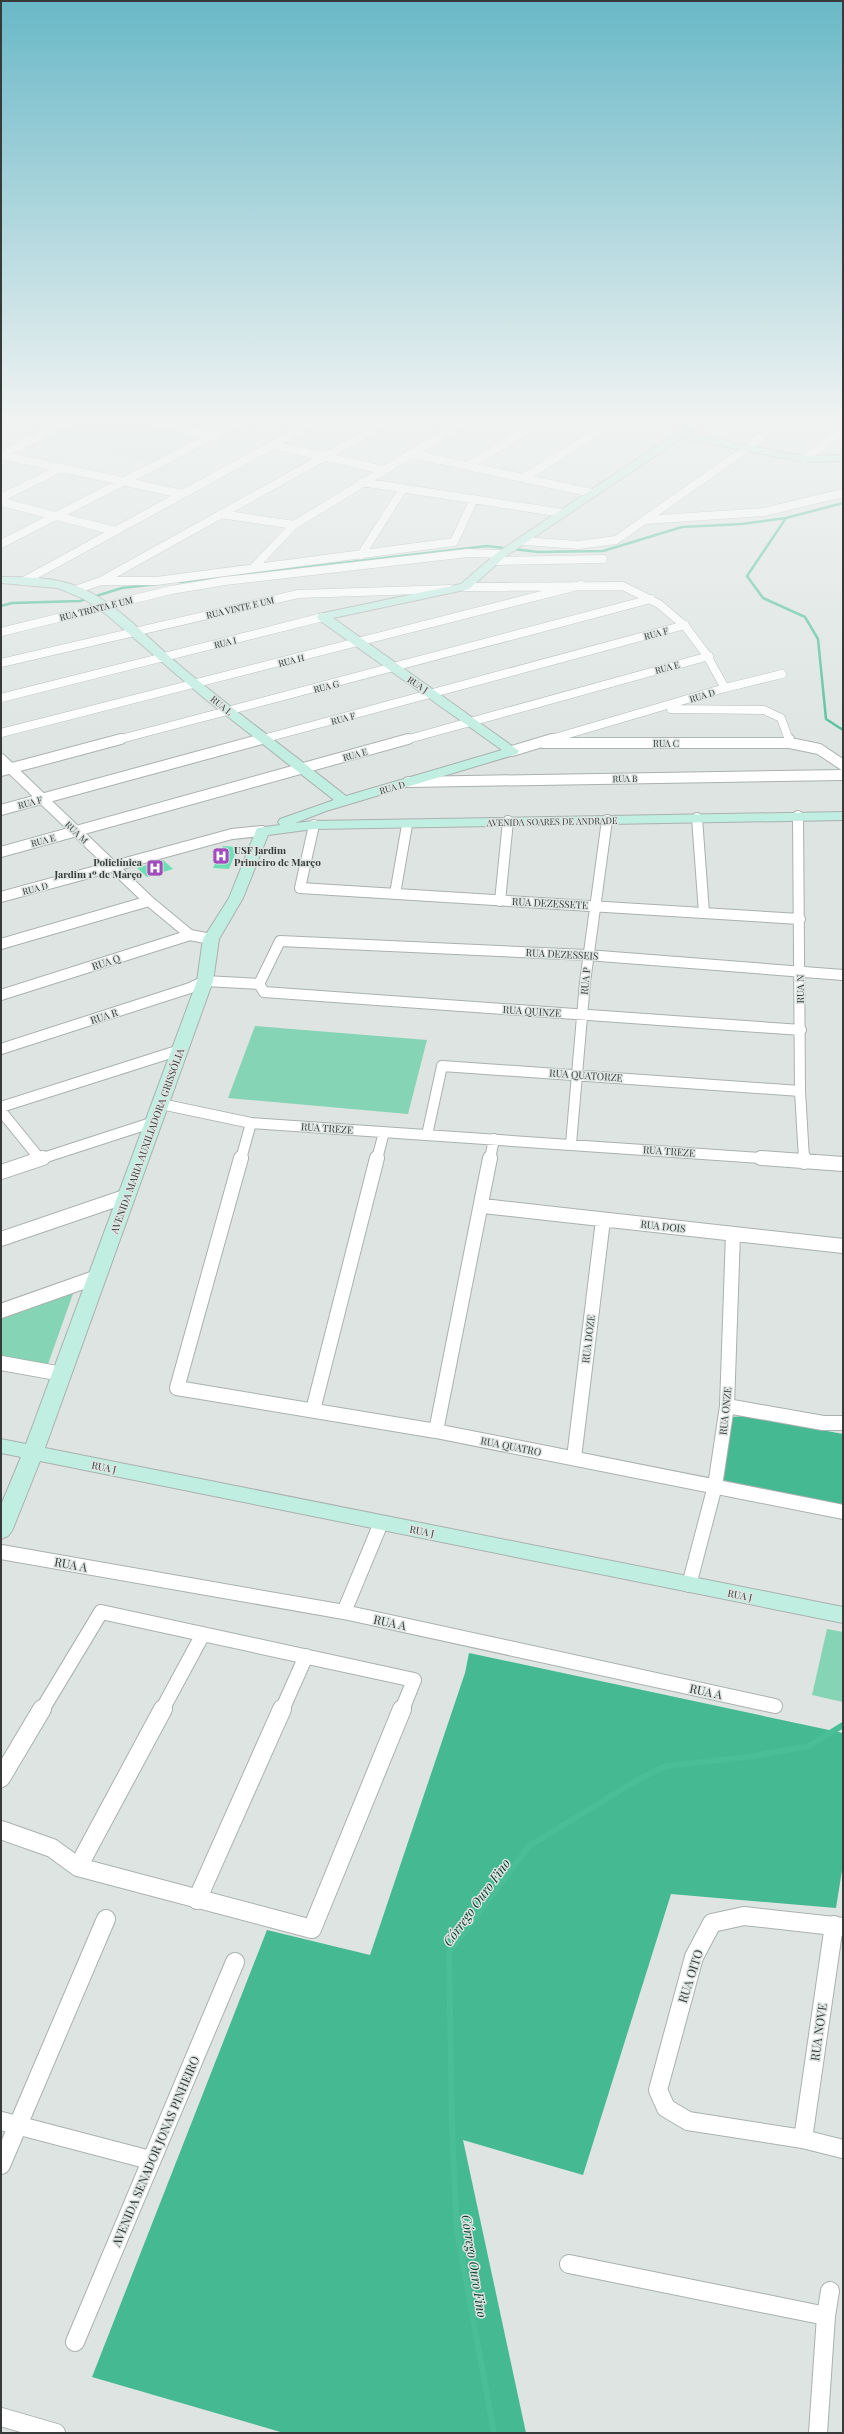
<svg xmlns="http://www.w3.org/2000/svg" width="844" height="2434" font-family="'Playfair Display',serif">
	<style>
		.built { fill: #cddcd5 }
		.green { fill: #85d4b5 }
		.forest { fill: #44b992 }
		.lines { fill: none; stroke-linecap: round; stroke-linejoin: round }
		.stream-far1 { stroke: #4abe96; stroke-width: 2.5 }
		.stream { stroke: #4abe96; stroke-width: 6 }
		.building { fill: #6ddfb6 }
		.street-far3-casing { stroke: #aab1ae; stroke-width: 9 }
		.street-far2-casing { stroke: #aab1ae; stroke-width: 12 }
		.street-far1-casing { stroke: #aab1ae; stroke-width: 16 }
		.street-casing { stroke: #aab1ae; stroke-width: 20 }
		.secondary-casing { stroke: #aab1ae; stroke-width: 2 }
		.street-far3 { stroke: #fff; stroke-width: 8 }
		.street-far2 { stroke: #fff; stroke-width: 10 }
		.street-far1 { stroke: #fff; stroke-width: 14 }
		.street { stroke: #fff; stroke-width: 18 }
		.secondary { fill: #c0eee1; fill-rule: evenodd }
		.labels { text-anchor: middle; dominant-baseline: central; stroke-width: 3; stroke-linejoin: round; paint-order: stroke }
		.far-street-label { font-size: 9px; fill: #373a38; stroke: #dde4e1 }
		.poi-label { font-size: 10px; font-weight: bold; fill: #373a38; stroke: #dde4e1; text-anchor: start }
		.street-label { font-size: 10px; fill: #373a38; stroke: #dde4e1 }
		.near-street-label { font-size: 12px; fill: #373a38; stroke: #dde4e1 }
		.near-water-label { font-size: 13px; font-style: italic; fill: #073b2c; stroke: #dde4e1 }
	</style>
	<rect width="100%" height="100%" fill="#dde4e1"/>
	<!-- built -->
	<path class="built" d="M77,421H135L202,435L152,462L43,438Z"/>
	<!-- green -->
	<path class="green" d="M255,1026L427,1040L408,1114L228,1098Z
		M75,1288L47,1367L1,1359V1314Z
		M827,1629L843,1632V1702L812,1695Z"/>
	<!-- forest -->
	<path class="forest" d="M745,1416L843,1434V1507L723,1484L732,1417Z
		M469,1653L843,1733V1864L836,1908L671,1894L583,2175L463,2140L526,2433H284L92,2377L267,1930L370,1955L465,1673Z"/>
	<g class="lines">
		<!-- stream-far1 -->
		<path class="stream-far1" d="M786,518L747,576L763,598L805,617L818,639L826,719L843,730
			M180,582L487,546L539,552L603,551L682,527L742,524L786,518L843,503
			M1,606L12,603L80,601L122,588L157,584"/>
		<!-- stream -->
		<path class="stream" d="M494,2433L457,2231L452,2127L449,1952L529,1846L639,1779L665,1766L748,1757L809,1746L843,1725"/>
	</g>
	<!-- building -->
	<path class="building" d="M223,846L238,847L229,869L213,868Z
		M163,860L173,869L147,877L137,868Z"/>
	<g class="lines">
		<!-- street-far3 casing -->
		<g class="street-far3-casing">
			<path id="street-far3" d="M150,421L215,436
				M274,445L383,470
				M412,454L592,493
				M1,455L182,494
				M1,455L71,421
				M804,459L843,430
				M468,466L542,421
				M524,478L614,421
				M362,482L562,513
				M1,498L61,468
				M1,502L115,531
				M221,514L294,525
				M645,520L764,512L843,493
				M524,541L578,545L616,540L746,449L781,421
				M1,544L242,421
				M361,555L403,489
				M494,561L603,559
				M253,568L294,525L465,421
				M24,581L316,421
				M101,581H156L454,542L474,499
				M465,587L623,586L659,604L685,626L706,654L725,688
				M75,590L101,581L389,421
				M1,632L171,590L225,581L468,553L502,554
				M1,663L298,594L450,589
				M1,698L323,617
				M671,709L764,710L781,718L789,740
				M1,733L581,585
				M117,740L651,599
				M259,740L685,625
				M405,740L709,656
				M548,740L725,688L782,674"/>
		</g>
		<!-- street-far2 casing -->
		<g class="street-far2-casing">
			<path id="street-far2" d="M789,739L790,743
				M543,743H790L819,749L843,765
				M512,751L552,739
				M1,759L149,901L190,935
				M1,771L121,739
				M408,782L843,775
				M1,810L262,739
				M798,816L800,1091L804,1159
				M697,818L704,913
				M314,825L300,888L800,919
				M1,852L408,739
				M395,894L407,825
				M1,897L232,834L262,831
				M500,901L508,821
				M1,944L149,901
				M1,995L190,935L211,939
				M801,1030L264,992L259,984L280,941L587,955L843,975
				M1,1049L190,988L205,981L259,984
				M161,1104L251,1123L775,1159
				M1,1107L180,1050
				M1,1111L40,1159
				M427,1135L442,1066L800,1091
				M571,1144L585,982L607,820
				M40,1159L154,1122
				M241,1159L251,1123
				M377,1159L384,1132
				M490,1159L494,1139"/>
		</g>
		<!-- street-far1 casing -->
		<g class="street-far1-casing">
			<path id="street-far1" d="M241,1158L177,1388L436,1431L843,1512
				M761,1158L843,1164
				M804,1158V1162
				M1,1172L43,1158
				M483,1206L843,1246
				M1,1239L127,1196
				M1,1311L97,1277
				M1,1363L62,1374
				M727,1406L823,1423H843
				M313,1410L377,1158
				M436,1431L490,1158
				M574,1458L603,1220
				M1,1552L344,1612L775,1706
				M689,1585L715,1486L727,1406L733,1234
				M344,1612L381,1523
				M42,1710L101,1612L414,1680L402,1710
				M162,1710L203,1634
				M282,1710L306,1656"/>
		</g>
		<!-- street casing -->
		<g class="street-casing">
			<path id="street" d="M1,1778L42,1709
				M1,1830L52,1848L78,1867L312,1929L402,1709
				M78,1867L163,1709
				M197,1900L282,1709
				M843,1927L744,1916L712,1923L694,1957L658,2090L666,2108L688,2121L803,2139L843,2149
				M1,2121L150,2160
				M803,2139L834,1925
				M1,2165L106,1919
				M569,2264L826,2316
				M75,2342L235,1962
				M1,2417L56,2433
				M818,2433L826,2316L830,2291"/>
		</g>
		<!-- secondary casing -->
		<g class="secondary-casing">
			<path id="secondary" d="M694,421H706L689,434L804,456L843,455V461L804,462L682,438L506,556L469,589L333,618L519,751L517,754L326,811L295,823L314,821L843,812V820L314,829L268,835L243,898L219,939L213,981L45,1448L843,1607V1623L40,1461L12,1531L8,1536L1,1539V1505L21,1457L1,1453V1439L26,1444L197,981L203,939L229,898L257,828L280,825L278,822L280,819L334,800L204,698L107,615L84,599L58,588L1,583V577C27,577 54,577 79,587C119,604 151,642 184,669C237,713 292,753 346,796L502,750L319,620L317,617L319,614L461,584L498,552Z"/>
		</g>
		<!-- street-far3 -->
		<use href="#street-far3" class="street-far3"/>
		<!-- street-far2 -->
		<use href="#street-far2" class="street-far2"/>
		<!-- street-far1 -->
		<use href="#street-far1" class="street-far1"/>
		<!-- street -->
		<use href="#street" class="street"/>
		<!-- secondary -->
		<use href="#secondary" class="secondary"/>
	</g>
	<!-- sky -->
	<linearGradient id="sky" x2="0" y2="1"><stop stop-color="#69b8c7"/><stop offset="0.55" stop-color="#f0f3f2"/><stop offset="1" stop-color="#f0f3f2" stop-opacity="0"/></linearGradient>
	<rect width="844" height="762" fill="url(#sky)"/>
	<!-- icons -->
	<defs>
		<g id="hospital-square" transform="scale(0.9)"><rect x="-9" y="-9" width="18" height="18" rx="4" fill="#a04cbb" stroke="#dde4e1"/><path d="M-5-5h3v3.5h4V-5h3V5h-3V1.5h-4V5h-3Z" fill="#fff"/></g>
	</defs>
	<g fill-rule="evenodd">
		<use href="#hospital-square" x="221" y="856"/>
		<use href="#hospital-square" x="155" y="868"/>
	</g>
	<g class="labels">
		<!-- far-street labels -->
		<g class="far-street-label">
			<text transform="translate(240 607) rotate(-13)">RUA VINTE E UM</text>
			<text transform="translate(96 608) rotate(-14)">RUA TRINTA E UM</text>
			<text transform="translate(656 633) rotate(-15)">RUA F</text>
			<text transform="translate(225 642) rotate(-14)">RUA I</text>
			<text transform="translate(291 660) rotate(-14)">RUA H</text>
			<text transform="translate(667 667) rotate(-15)">RUA E</text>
			<text transform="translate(418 684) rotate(33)">RUA J</text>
			<text transform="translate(326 686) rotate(-14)">RUA G</text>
			<text transform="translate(702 695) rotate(-17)">RUA D</text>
			<text transform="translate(222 705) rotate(39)">RUA L</text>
			<text transform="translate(343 718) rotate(-15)">RUA F</text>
			<text x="666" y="743">RUA C</text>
			<text transform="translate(355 754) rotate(-16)">RUA E</text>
			<text transform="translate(625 778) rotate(-1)">RUA B</text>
			<text transform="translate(392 787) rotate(-16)">RUA D</text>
			<text transform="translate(30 802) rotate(-15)">RUA F</text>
			<text transform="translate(552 821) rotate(-1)">AVENIDA SOARES DE ANDRADE</text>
			<text transform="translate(77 832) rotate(44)">RUA M</text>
			<text transform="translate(43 840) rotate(-15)">RUA E</text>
			<text transform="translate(35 888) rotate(-14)">RUA D</text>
		</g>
		<!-- poi labels -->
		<g class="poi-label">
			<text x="234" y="850">USF Jardim<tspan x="234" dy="12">Primeiro de Março</tspan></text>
			<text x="142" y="862" text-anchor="end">Policlínica<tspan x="142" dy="12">Jardim 1º de Março</tspan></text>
		</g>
		<!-- street labels -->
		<g class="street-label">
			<text transform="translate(550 903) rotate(3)">RUA DEZESSETE</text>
			<text transform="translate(562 954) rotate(3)">RUA DEZESSEIS</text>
			<text transform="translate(106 962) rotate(-18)">RUA Q</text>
			<text transform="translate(585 981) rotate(-85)">RUA P</text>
			<text transform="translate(800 989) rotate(-90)">RUA N</text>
			<text transform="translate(532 1011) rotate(4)">RUA QUINZE</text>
			<text transform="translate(104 1016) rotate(-18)">RUA R</text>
			<text transform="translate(586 1075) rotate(4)">RUA QUATORZE</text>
			<text transform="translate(327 1128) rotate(4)">RUA TREZE</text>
			<text transform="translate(147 1141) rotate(-70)">AVENIDA MARIA AUXILIADORA GRISSÓLIA</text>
			<text transform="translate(669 1151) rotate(4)">RUA TREZE</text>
			<text transform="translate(663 1226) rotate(6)">RUA DOIS</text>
			<text transform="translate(588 1339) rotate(-83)">RUA DOZE</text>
			<text transform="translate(725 1411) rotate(-84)">RUA ONZE</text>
			<text transform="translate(511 1446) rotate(11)">RUA QUATRO</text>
			<text transform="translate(104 1467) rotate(11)">RUA J</text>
			<text transform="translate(422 1531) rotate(11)">RUA J</text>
			<text transform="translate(740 1595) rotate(11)">RUA J</text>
		</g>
		<!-- near-street labels -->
		<g class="near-street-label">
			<text transform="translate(71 1564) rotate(10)">RUA A</text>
			<text transform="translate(390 1622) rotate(12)">RUA A</text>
			<text transform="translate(706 1691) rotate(12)">RUA A</text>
			<text transform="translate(690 1976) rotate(-72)">RUA OITO</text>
			<text transform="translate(818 2032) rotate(-82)">RUA NOVE</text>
			<text transform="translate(155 2151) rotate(-67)">AVENIDA SENADOR JONAS PINHEIRO</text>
		</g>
		<!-- near-water labels -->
		<g class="near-water-label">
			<text transform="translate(476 1902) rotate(-54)">Córrego Ouro Fino</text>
			<text transform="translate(475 2266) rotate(81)">Córrego Ouro Fino</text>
		</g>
	</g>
	<!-- border -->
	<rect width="844" height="2434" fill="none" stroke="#373a38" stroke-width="4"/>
</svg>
